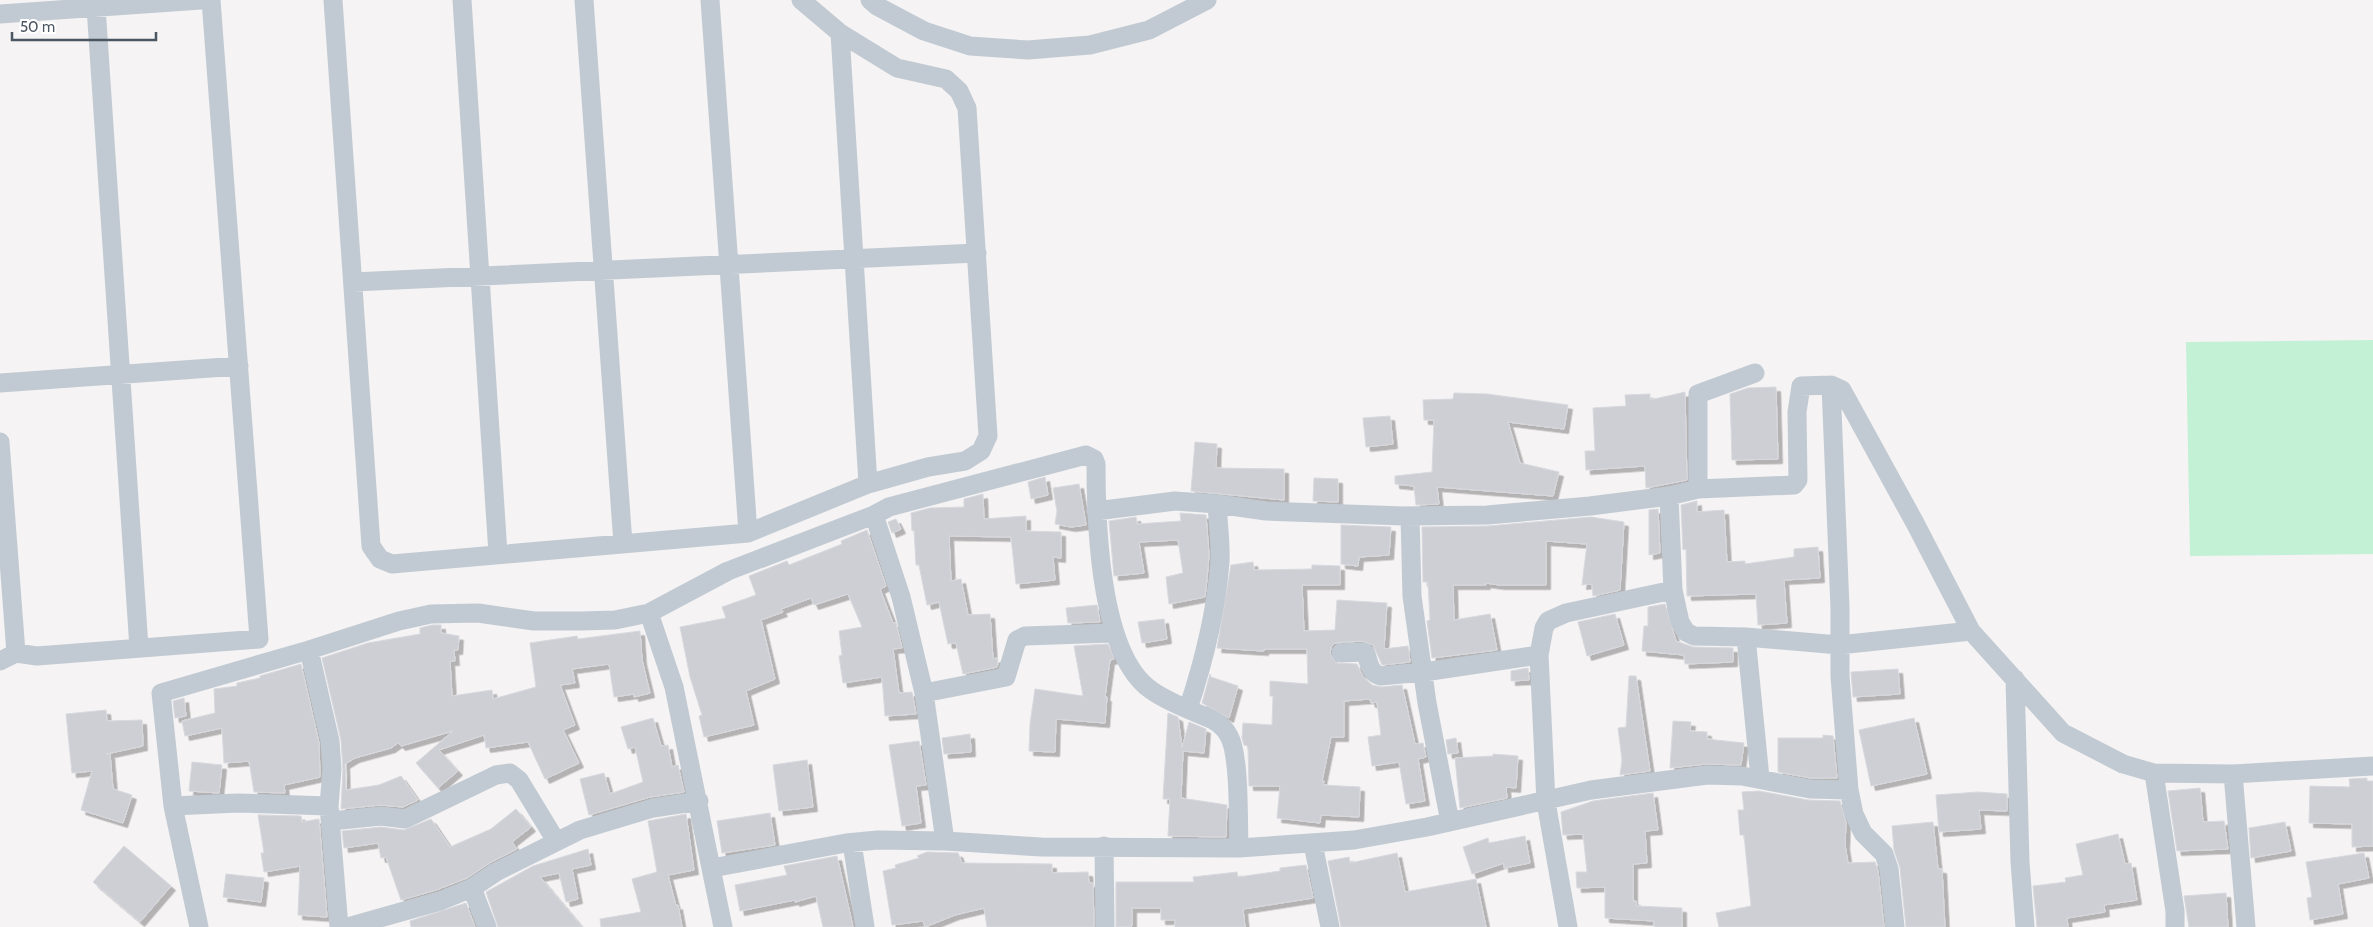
<svg xmlns="http://www.w3.org/2000/svg" width="2373" height="927" font-family="Cabin,sans-serif">
	<style>
		.green { fill: #c3f1d5 }
		.building { fill: #cdcfd5; stroke: #d7d9de; filter: url(#shadow) }
		.lines { fill: none; stroke-linecap: round; stroke-linejoin: round }
		.minor { stroke: #c1cad2; stroke-width: 19 }
	</style>
	<defs>
		<filter id="shadow"><feDropShadow dx="4.5" dy="4.5" stdDeviation="0" flood-color="#0004"/></filter>
	</defs>
	<rect width="100%" height="100%" fill="#f5f3f3"/>
	<!-- green -->
	<path class="green" d="M2373,340V554L2190,556L2186,342Z"/>
	<!-- building -->
	<path class="building" d="M1776,387L1778,459L1732,460L1730,394L1748,388Z
		M1685,392L1687,480L1646,488L1645,466L1586,470L1585,451H1595L1593,408L1626,406L1625,395L1650,394V400Z
		M1454,393L1487,394L1568,405L1564,429L1508,422L1520,463L1559,472L1553,496L1437,487L1439,504L1416,505L1414,486L1395,484V476L1432,472L1434,420H1424L1423,400L1453,399Z
		M1390,416L1393,444L1366,447L1363,418Z
		M1195,442L1217,444L1216,468L1284,469V500L1191,491Z
		M1045,477L1048,495L1031,499L1028,482Z
		M1314,478L1338,479V502L1313,501Z
		M1079,484L1086,525L1071,527L1055,524L1057,511L1053,488Z
		M983,494L984,519L1026,516V531L1061,532V558L1053,557L1055,580L1016,584L1011,537L949,536L951,581L961,579L968,615L990,614L993,659L997,658L998,664L997,667L963,674L956,643L948,644L939,602L927,605L919,565H916L914,530L912,531L911,513L930,508L964,507V499Z
		M1697,501V512L1724,510L1727,562L1745,561V564L1794,557V549L1818,547L1820,578L1784,580L1787,623L1758,625L1756,594L1687,596L1686,549L1683,550L1681,505Z
		M1658,509L1660,553L1649,555V510Z
		M1180,513L1206,515L1209,555L1207,579L1205,597L1169,604L1166,577L1183,573L1178,540L1139,542L1144,573L1114,576L1109,521L1136,517L1137,524L1181,521Z
		M1591,517L1624,522L1620,590L1593,596L1592,584L1582,585L1587,544L1546,541V585H1500L1485,583L1486,585H1453L1454,620L1490,614L1497,650L1432,658L1427,621L1430,620L1428,582H1423L1422,527L1488,526Z
		M896,519L901,529L892,533L888,522Z
		M1341,525L1391,527L1389,555L1359,557L1358,566L1341,564Z
		M867,530L886,586L880,589L893,623H896L902,648L893,649L899,693L912,692L916,714L885,716L882,677L843,683L839,656L842,655L839,631L862,627L848,594L814,605L811,598L781,609L783,612L761,620L775,679L746,691L754,725L704,737L699,716L702,715L690,677L680,627L726,618L722,607L756,595L749,576L787,561L789,565L842,544L841,541Z
		M1253,562L1254,570L1312,569V565L1340,566V585H1302L1304,631L1335,630L1337,600L1387,603L1384,649L1408,646L1410,662L1382,665L1373,645L1362,641L1335,643L1331,647L1330,654L1336,663L1357,664L1363,677L1372,685L1381,687L1402,685L1415,744L1423,743L1426,757L1418,759L1425,801L1406,804L1399,762L1372,766L1368,737L1381,735L1377,702L1371,703L1370,699L1344,701V737H1331L1322,781H1324L1323,785L1360,787L1359,817L1321,815L1320,823L1277,818L1280,786H1249L1248,746L1244,745L1242,738L1243,723L1272,725L1273,696H1270V681L1308,684L1307,649H1264V651L1217,648L1231,565Z
		M1665,604L1676,641L1693,647L1733,648V662L1685,664L1684,655L1642,651L1644,626H1648V607Z
		M1097,605L1100,622L1068,623L1066,608Z
		M1615,614L1624,645L1587,656L1578,622Z
		M1164,619L1167,639L1142,643L1138,622Z
		M432,625H441V633L459,636L458,650H454L455,661H450L452,696L492,690L493,699L536,687L530,643L577,636L578,639L640,631L642,660L650,693L634,697V694L614,697L609,664L572,669L575,683L560,685L575,725L563,730L579,763L545,779L528,742L486,748L484,735L439,750L458,771L438,788L416,763L453,731L401,746L398,743L391,748L355,758L345,764L346,790L379,785L401,776L418,800L403,807L380,805L341,809L343,770L341,740L322,658L368,643L420,634V628Z
		M1108,644L1114,659L1110,660L1105,697H1107L1105,723L1056,719L1055,752L1029,751L1030,724L1035,689L1083,696L1074,646Z
		M301,664L319,743L320,777L284,785L285,793L254,792L249,761L224,763L222,728L185,736L182,721L215,713L214,689L237,686V683L260,678V676Z
		M1528,668L1529,680L1511,681V671Z
		M1898,669L1900,694L1853,697L1851,672Z
		M1210,674L1211,677L1238,686L1229,718L1202,703Z
		M1629,676H1636L1650,771L1620,775L1622,760L1618,728L1626,727Z
		M184,698L186,716L175,718L173,701Z
		M106,710L107,721L142,720L143,746L106,754H110L113,789L132,795L123,823L81,810L92,771L72,773L66,714Z
		M1168,713L1178,717L1182,748L1189,722L1206,729L1204,753L1183,751L1181,798L1227,805L1226,837L1168,836L1170,799H1163Z
		M653,718L661,746L668,745L672,767L678,765L684,792L650,797L589,815L580,779L604,773L610,794L643,782L635,747L628,749L621,727Z
		M1914,718L1927,774L1871,786L1859,730Z
		M1673,721L1691,722L1690,731L1707,732V739L1744,743L1741,765L1706,764L1670,768Z
		M970,734L971,752L944,754L942,738Z
		M1823,735L1833,736L1837,778H1811L1778,772V738H1823Z
		M1456,738L1458,753L1448,754L1446,740Z
		M919,741L926,785L916,786L921,823L902,826L889,745Z
		M1493,754L1518,756L1516,788L1506,787L1507,798L1460,808L1455,758L1493,756Z
		M807,760L813,807L779,811L773,765Z
		M192,762L222,765L219,793L189,791Z
		M2367,778V781H2373V846L2352,847V824L2309,823L2310,786L2350,787L2349,779Z
		M2200,788L2203,822L2224,821L2228,849L2177,851L2168,791Z
		M1759,791L1808,800L1840,801L1846,823L1845,845L1848,863L1875,862L1878,871L1884,927H1719L1716,913L1751,906L1744,835H1740L1738,810H1744L1742,792Z
		M1978,792L2007,794V811L1979,810L1981,829L1939,832L1936,795Z
		M1653,793L1658,830L1645,831L1647,863L1633,864V901H1636V906L1682,908V927H1654V921L1605,918V887L1577,888L1576,872H1587L1583,834L1563,835L1561,812L1593,801Z
		M516,809L531,827L512,842L517,849L491,862L467,878L436,890L401,900L386,857L381,858L378,843L344,848L342,831L381,827L404,830L431,819L450,847L491,829Z
		M770,813L775,845L722,853L717,821Z
		M686,814L694,870L668,875L676,906L678,905L682,927H601L600,919L641,912L632,879L657,872L648,821Z
		M258,815L301,816L302,822L319,819L327,917L298,915L300,866L264,872L261,853H264Z
		M1933,822L1938,869H1942L1945,927H1906L1900,868L1894,850L1892,826Z
		M2285,822L2291,851L2251,858L2249,828Z
		M2118,834L2125,864L2131,863L2137,900L2104,905L2105,912L2067,918L2068,927H2037L2033,886L2066,882L2065,878L2083,875L2076,844Z
		M1525,836L1530,863L1504,868V863L1472,874L1463,847L1488,838L1489,843Z
		M124,846L171,886L140,922L93,882Z
		M588,849L591,865L572,869L578,899L566,902L559,873L540,877L582,927H498L486,892L533,866Z
		M927,852L958,853L962,863L1052,864V873L1088,872L1089,883H1093L1094,927H987L984,908L955,915L925,927L923,921L892,925L883,871L896,868L895,865L919,858L917,856Z
		M1397,853L1405,892L1476,879L1486,927H1341L1328,861L1349,857L1350,863Z
		M2364,853L2369,878L2338,884L2343,914L2310,920L2307,898L2312,897L2306,862Z
		M837,856L853,927H823L816,896L795,902V900L740,911L735,885L787,875L784,866Z
		M1306,865L1313,898L1243,909L1245,927H1175V920H1161V908H1132V926L1116,927V882H1194L1193,877L1237,872L1238,877L1280,871V868Z
		M226,874L264,878L261,902L223,897Z
		M2226,893L2228,927H2189L2184,896Z
		M466,903L475,927H411L410,921Z"/>
	<g class="lines">
		<!-- minor -->
		<path class="minor" d="M333,0L371,546L380,559L392,564L748,533L868,484L928,467L965,461L981,451L988,436L967,108L959,91L946,79L897,68L840,33L801,0
			M462,0L498,554
			M584,0L623,544
			M710,0L748,533
			M870,0L877,6L924,31L970,46L1028,50L1090,45L1149,30L1207,0
			M96,7L139,648
			M0,14L201,0
			M840,33L868,484
			M353,282L977,253
			M0,383L239,366
			M1831,385L1840,608V676L1849,790L1854,814L1863,833L1884,854L1889,869L1895,927
			M0,442L16,653
			M1698,489V394L1755,373
			M1669,496L1673,590L1680,622L1686,632L1694,636L1746,637L1839,645L1971,631
			M1096,511L1175,501L1217,504L1266,511L1404,516L1487,515L1590,506L1669,496L1698,489L1794,485L1798,480L1797,412L1801,386L1831,385L1842,390L1915,523L1971,631L2063,733L2123,764L2154,773L2175,911V927
			M874,515L901,597L924,693L945,841
			M1410,516L1412,596L1427,703L1450,822
			M649,613L674,687L723,927
			M1746,637L1760,778
			M309,650L330,741L332,769L329,806L339,927
			M1341,653L1363,652L1366,654C1369,663 1370,673 1380,676L1424,672L1539,655
			M0,661L16,653L37,656L259,639L211,0
			M2015,679L2020,862L2025,927
			M924,693L1006,677L1017,640L1025,636L1113,633
			M1188,709C1204,661 1216,612 1220,562C1221,543 1218,523 1217,504
			M2154,773L2233,774L2373,766
			M2233,774L2246,927
			M173,806L238,803L329,806
			M331,821L381,816L405,819L496,775L510,773L519,780L556,841
			M852,843L865,927
			M1313,844L1330,927
			M1104,846L1105,927
			M712,868L846,843L878,840L945,841L1041,847L1239,848L1354,840L1427,827L1591,790L1707,775L1742,776L1810,789L1849,790
			M472,888L487,927
			M199,927L173,806L161,693L309,650L399,621L431,614L478,613L534,621H581L615,620L649,613L728,571L874,515L889,507L1086,455L1094,459L1096,464C1096,522 1099,654 1151,690C1169,703 1193,711 1213,720C1220,724 1225,728 1229,736C1240,755 1238,823 1239,848
			M348,927L440,901L472,888L496,872L580,830L653,808L699,801
			M1568,927L1546,802L1539,655L1544,628L1548,621L1566,613L1673,590"/>
	</g>
	<!-- scale -->
	<path d="M12 32v8h144v-8" fill="none" stroke="#4a5661" stroke-width="2.5"/>
	<text x="20" y="32" font-size="15" fill="#4a5661" stroke="#ffffff" stroke-width="4" paint-order="stroke">50 m</text>
</svg>
